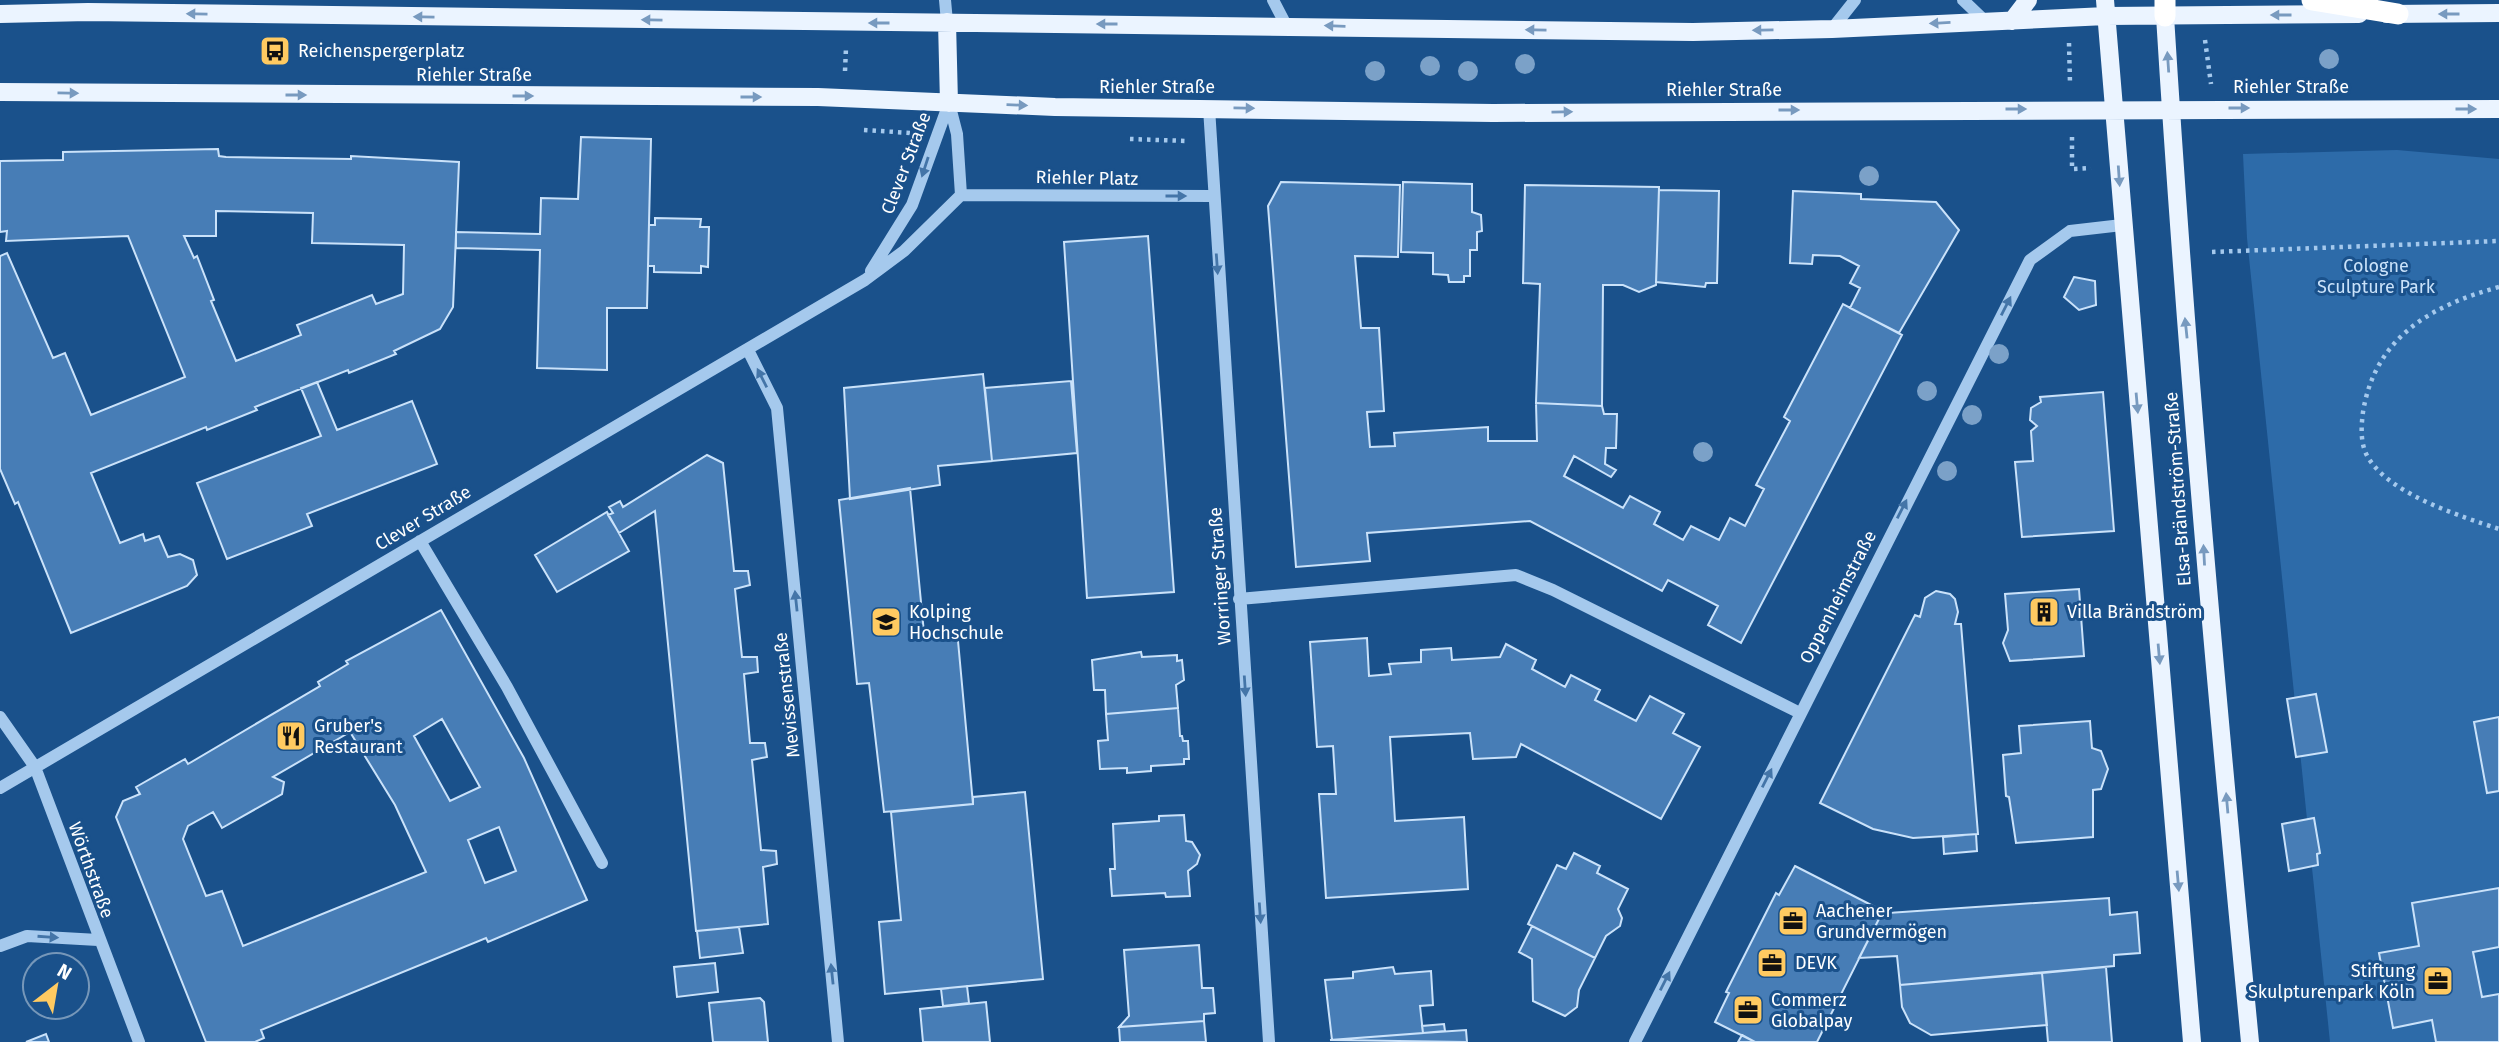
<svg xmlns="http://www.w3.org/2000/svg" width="2499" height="1042" font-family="'Fira Sans',sans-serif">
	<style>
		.green { fill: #2d6ba9 }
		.building { fill: #477db6; stroke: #cae2fa; stroke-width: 2; fill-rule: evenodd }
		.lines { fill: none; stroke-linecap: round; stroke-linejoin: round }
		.path { stroke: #a5c9ed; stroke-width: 4.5; stroke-dasharray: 3.5 5; stroke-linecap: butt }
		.minor { stroke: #a5c9ed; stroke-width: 12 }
		.major { stroke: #ebf4ff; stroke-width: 18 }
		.highway { stroke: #fff; stroke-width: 21 }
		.tree { fill: #7ba1c8 }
		.oneway { fill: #789abf }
		.oneway2 { fill: #4475a8 }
		.labels { text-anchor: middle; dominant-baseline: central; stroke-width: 6; stroke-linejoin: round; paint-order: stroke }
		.poi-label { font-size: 18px; fill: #fff; stroke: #1a518b; text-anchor: start }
		.street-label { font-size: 18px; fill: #fff; stroke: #1a518b }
		.park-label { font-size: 18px; fill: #cae2fa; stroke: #1a518b }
	</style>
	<rect width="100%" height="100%" fill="#1a518b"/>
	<!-- green -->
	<path class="green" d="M2397,150L2499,159V1042H2330L2247,238L2243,154Z"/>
	<!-- building -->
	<path class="building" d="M581,137L651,139L647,308H607V370L537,368L540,250L456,248V232L540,234L541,198L578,199Z
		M218,149L219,156L226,157L351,159V156L459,162L453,307L440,329L394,351L396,354L349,373L348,370L255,407L257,410L207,430L206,427L91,473L120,543L143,534L145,541L159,536L168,557L180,554L193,560L197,575L187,586L71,633L18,502L15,504L0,469V256L7,253L53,358L65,353L91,415L185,377L128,236L6,241L7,231L0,232V161L63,160V152ZM216,211L313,213L312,243L404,245L403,294L376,304L372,295L297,325L301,335L236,361L211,301L214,300L197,256L194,258L184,236H216Z
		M1281,182L1400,185L1398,257L1355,256L1361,328H1379L1384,411L1367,412L1370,447L1395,446L1394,433L1488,427V441H1537L1536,403L1602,406L1604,414H1617L1616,448H1606L1605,464L1616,470L1611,477L1574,456L1564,476L1623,508L1630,496L1660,512L1654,524L1683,540L1691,526L1719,540L1730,518L1745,526L1764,489L1756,485L1790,421L1784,417L1843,304L1902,335L1741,643L1708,625L1718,606L1668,580L1662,591L1530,521L1367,533L1370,561L1296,567L1268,206Z
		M1403,182L1472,184V212L1481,215L1482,231L1477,232V250H1470V276H1464V282H1449L1448,275L1433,274V253L1401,252Z
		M1525,185L1659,187L1656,285L1639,292L1623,285H1603L1602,406L1536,403L1540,284L1523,283Z
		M1659,190L1719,191L1717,283H1706L1705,287L1656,282Z
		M1793,191L1861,194V199L1936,202L1959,230L1899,333L1850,308L1860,288L1850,283L1859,266L1840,256L1813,255L1812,264L1790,263Z
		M655,218L701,219L700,227H709L708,267L701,266V273L654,272V266H648L649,225H655Z
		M1148,236L1174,592L1087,598L1064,242Z
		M2074,277L2095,281L2096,305L2079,310L2064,297Z
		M983,374L992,461L938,466L940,485L850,499L844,388Z
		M1071,381L1077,453L992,461L985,388Z
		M317,382L337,430L412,401L437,464L307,514L312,526L227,559L197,483L321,436L301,388Z
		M2103,392L2114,531L2022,537L2015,462L2033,461L2031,431L2037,426L2030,420L2031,408L2041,402L2040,397Z
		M707,455L723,463L734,571H748L750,585L735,589L742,657H757L758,672L744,674L750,743H765L767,757L752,760L761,850L776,851L777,864L763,867L768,924L696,931L655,511L619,533L608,515L613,513L609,507L620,501L623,507Z
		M910,488L924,633L957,630L973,804L884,812L869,683L857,684L839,500Z
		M607,512L629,551L557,592L535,555Z
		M2079,589L2084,656L2010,661L2003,643L2008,630L2005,594Z
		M1936,591L1950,594L1955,599L1958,612L1955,624H1961L1978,834L1913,838L1873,829L1820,803L1915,615L1920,617L1925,598Z
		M441,610L524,758L587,900L488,942L486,938L261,1030L264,1038L255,1042H206L116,817L123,801L140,794L136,787L185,759L188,764L320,686L318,682L348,664L346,661ZM442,719L480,787L450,801L414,736ZM350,732L395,805L426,872L243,946L222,891L206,896L183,839L188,826L213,812L222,828L282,794L284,782L273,777ZM499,827L516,871L485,883L468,840Z
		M1367,638L1369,676L1391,674L1389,664L1421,662V650L1451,648L1452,660L1500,657L1506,644L1536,660L1532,669L1565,687L1571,675L1600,690L1595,700L1636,721L1650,696L1684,714L1673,733L1700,747L1661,819L1521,744L1516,757L1473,759L1470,733L1390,737L1395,821L1464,817L1468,889L1326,898L1319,794H1336L1333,746L1317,747L1310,642Z
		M1141,652L1142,657L1177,655V661L1182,660L1184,680L1176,685L1178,708L1106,714L1105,690H1094L1092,660Z
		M2316,694L2327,752L2296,757L2287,699Z
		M1178,708L1180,736H1182L1183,741H1188L1189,759H1184V764L1151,766V771L1127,773V768L1100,769L1098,741L1108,740L1106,714Z
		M2499,717V791L2487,793L2474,722Z
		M2090,721L2092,748L2101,751L2108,769L2101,789L2093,790V837L2016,843L2009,797L2006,796L2003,755L2021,753L2019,726Z
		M1025,792L1043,979L885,994L879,922L901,920L891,812L973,804V797Z
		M1184,815L1186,841L1192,842L1200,855L1197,864L1188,871L1190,896L1166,897L1165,893L1112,896L1110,869H1115L1113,824L1159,821V816Z
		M2314,818L2320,853L2317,854L2318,865L2289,871L2282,824Z
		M1976,834L1977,851L1944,854L1943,837Z
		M1574,853L1600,866L1597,873L1628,889L1618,909L1622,918L1620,926L1606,936L1595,958L1528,924L1557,865L1566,869Z
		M1795,866L1883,911L1817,1042H1755L1715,1022L1729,993L1726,992L1776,893L1779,895Z
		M2499,888V947L2473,952L2482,997L2499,994V1042H2436L2432,1020L2393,1028L2379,953L2419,946L2412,903Z
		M2109,898L2110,915L2137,912L2140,953L2114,955V966L1900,985L1897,956L1859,958L1883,911L1888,913Z
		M1532,926L1595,958L1579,990L1577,1007L1565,1016L1533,1001L1532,959L1519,952Z
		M739,927L743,953L700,958L697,931Z
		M1199,945L1202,988H1213L1215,1013L1204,1014V1021L1119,1027L1129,1016L1124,950Z
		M715,963L718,992L677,997L674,967Z
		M1393,967L1395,974L1431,971L1433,1005L1420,1006L1423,1033L1332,1040L1325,980L1353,978V972Z
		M2106,967L2112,1042H2048L2042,973Z
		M2042,973L2047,1025L1931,1035L1910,1023L1902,1007L1900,985Z
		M967,986L969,1003L943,1006L941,989Z
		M760,998L764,1002L768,1042H713L709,1003Z
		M986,1002L990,1042H923L920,1009Z
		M1204,1021L1206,1042H1120L1119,1027Z
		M1444,1024L1445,1031L1423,1033L1422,1026Z
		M1466,1030L1467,1042L1330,1040L1423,1033Z
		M46,1034L49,1042H26Z
		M1742,1035L1755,1042H1738Z"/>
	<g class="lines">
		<!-- path -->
		<path class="path" d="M2205,40L2211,84
			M2069,43L2070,83
			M845,71L846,48
			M864,130L911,133
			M2072,137V169L2091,168
			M1130,139L1187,141
			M2212,252L2499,241
			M2499,287C2432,305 2375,337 2363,412C2361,428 2360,445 2369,459C2392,495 2460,516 2499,529"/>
		<!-- minor -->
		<path class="minor" d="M945,0L947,22
			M1273,0L1286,25
			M1963,0L1985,21
			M1832,29L1855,0
			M1209,108L1269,1042
			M961,195L1212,196
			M871,271L912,205L949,103
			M748,350L777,408L838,1042
			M420,541L507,687L602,863
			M1239,599L1516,575L1553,590L1800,713
			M0,717L35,767L139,1042
			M0,788L865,280L904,251L961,195L957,134L949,103
			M0,946L27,936L98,940
			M1635,1042L2030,260L2070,231L2122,225"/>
		<!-- major -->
		<path class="major" d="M2105,0L2192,1042
			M0,14L88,12L1693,32L1832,29L2106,16L2359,14
			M2387,14L2499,13
			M2165,16C2186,358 2217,700 2250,1042
			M2012,21L2028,0
			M947,22L949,103
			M0,92L818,97L1055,107L1493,113L2499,109"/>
		<!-- highway -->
		<path class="highway" d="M2165,0V16
			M2312,0L2398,14"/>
	</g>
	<!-- trees -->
	<g class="tree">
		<circle cx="2329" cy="59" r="10"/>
		<circle cx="1525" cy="64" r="10"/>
		<circle cx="1430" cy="66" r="10"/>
		<circle cx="1375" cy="71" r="10"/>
		<circle cx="1468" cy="71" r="10"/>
		<circle cx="1869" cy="176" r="10"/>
		<circle cx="1999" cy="354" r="10"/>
		<circle cx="1927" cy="391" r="10"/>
		<circle cx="1972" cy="415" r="10"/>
		<circle cx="1703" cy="452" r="10"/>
		<circle cx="1947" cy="471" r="10"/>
	</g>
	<!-- one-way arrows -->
	<defs><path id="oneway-solid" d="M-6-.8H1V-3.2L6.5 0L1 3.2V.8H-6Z" transform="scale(1.75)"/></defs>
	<g class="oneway">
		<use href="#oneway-solid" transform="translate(197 14) rotate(-179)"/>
		<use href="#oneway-solid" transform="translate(2449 14) rotate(180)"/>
		<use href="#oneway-solid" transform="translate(2281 15) rotate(180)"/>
		<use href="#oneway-solid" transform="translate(424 17) rotate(-179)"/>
		<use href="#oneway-solid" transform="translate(652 20) rotate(-179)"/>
		<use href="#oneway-solid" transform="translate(879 23) rotate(180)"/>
		<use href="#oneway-solid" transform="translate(1940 23) rotate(177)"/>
		<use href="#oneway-solid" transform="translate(1107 24) rotate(-180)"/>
		<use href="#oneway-solid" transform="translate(1335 26) rotate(-178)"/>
		<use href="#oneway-solid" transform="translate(1536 30) rotate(-179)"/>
		<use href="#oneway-solid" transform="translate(1763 30) rotate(179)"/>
		<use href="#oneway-solid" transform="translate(2168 62) rotate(-94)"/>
		<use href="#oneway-solid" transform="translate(68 93) rotate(1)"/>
		<use href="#oneway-solid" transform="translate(296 95)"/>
		<use href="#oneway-solid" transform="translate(523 96)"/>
		<use href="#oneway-solid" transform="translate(751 97)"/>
		<use href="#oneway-solid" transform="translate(1017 105) rotate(2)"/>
		<use href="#oneway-solid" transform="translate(1244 108) rotate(1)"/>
		<use href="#oneway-solid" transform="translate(2239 108)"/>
		<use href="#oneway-solid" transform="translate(2016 109)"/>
		<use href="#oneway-solid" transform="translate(2466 109)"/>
		<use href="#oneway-solid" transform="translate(1789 110)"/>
		<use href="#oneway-solid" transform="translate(1562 112) rotate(-1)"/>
		<use href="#oneway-solid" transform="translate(2119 176) rotate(86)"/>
		<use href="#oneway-solid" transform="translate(2186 328) rotate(-96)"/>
		<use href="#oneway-solid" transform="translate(2137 403) rotate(85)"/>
		<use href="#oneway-solid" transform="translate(2204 555) rotate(-93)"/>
		<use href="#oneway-solid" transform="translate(2159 654) rotate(85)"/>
		<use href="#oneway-solid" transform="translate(2227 803) rotate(-95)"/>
		<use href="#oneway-solid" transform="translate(2178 881) rotate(85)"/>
	</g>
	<g class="oneway2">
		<use href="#oneway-solid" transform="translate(925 167) rotate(108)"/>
		<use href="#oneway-solid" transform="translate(1176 196)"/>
		<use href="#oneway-solid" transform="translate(1217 264) rotate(86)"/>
		<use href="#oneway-solid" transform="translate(2006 306) rotate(-63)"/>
		<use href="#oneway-solid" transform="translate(762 378) rotate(-117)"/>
		<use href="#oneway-solid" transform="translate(1902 509) rotate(-63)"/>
		<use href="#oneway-solid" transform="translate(796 601) rotate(-96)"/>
		<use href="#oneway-solid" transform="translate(1245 686) rotate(86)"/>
		<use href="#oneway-solid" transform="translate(1767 778) rotate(-63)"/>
		<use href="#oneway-solid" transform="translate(1260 913) rotate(86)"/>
		<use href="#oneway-solid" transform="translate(48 937) rotate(4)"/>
		<use href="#oneway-solid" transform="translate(832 974) rotate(-96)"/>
		<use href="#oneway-solid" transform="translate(1665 981) rotate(-63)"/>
	</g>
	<!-- icons -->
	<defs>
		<g id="bus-square" transform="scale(1.575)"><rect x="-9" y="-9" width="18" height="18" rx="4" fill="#ffca61" stroke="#1a518b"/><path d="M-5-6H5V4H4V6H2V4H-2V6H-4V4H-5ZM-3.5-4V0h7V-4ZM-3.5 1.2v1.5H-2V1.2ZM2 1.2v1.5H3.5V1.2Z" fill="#111"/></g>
		<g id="building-square" transform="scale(1.575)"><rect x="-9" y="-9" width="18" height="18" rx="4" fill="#ffca61" stroke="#1a518b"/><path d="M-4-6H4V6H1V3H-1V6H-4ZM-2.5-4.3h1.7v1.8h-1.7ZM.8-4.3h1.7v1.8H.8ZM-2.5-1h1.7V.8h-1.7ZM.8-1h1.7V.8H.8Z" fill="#111"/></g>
		<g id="university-square" transform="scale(1.575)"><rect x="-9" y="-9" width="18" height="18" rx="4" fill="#ffca61" stroke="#1a518b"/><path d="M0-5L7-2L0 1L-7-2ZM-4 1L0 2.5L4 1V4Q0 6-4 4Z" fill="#111"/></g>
		<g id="restaurant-square" transform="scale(1.575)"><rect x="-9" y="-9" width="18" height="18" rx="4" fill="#ffca61" stroke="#1a518b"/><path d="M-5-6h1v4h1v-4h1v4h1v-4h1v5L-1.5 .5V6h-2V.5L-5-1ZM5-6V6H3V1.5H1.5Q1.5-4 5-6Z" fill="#111"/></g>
		<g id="office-square" transform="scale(1.575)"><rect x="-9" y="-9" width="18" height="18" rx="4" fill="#ffca61" stroke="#1a518b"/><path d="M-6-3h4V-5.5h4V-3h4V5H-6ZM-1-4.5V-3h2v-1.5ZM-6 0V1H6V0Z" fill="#111"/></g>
	</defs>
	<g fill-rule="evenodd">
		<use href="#bus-square" x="275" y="51"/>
		<use href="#building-square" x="2044" y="612"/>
		<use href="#university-square" x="886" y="622"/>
		<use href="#restaurant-square" x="291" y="736"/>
		<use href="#office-square" x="1793" y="921"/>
		<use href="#office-square" x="1772" y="963"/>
		<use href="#office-square" x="2438" y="981"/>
		<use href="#office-square" x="1748" y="1010"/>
	</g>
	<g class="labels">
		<!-- poi labels -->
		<g class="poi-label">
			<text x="298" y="51">Reichenspergerplatz</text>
			<text x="909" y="612">Kolping<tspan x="909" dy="21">Hochschule</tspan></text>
			<text x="2067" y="612">Villa Brändström</text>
			<text x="314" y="726">Gruber's<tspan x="314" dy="21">Restaurant</tspan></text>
			<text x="1816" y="911">Aachener<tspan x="1816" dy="21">Grundvermögen</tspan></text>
			<text x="1795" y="963">DEVK</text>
			<text x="2415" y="971" text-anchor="end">Stiftung<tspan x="2415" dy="21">Skulpturenpark Köln</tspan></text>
			<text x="1771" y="1000">Commerz<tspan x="1771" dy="21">Globalpay</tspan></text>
		</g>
		<!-- street labels -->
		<g class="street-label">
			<text x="474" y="75">Riehler Straße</text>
			<text x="1157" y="87">Riehler Straße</text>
			<text x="2291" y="87">Riehler Straße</text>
			<text x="1724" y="90">Riehler Straße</text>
			<text transform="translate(906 163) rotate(-69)">Clever Straße</text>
			<text transform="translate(1087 178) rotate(1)">Riehler Platz</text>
			<text transform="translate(2178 489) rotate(-94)">Elsa-Brändström-Straße</text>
			<text transform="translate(423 518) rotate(-31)">Clever Straße</text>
			<text transform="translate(1220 576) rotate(-94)">Worringer Straße</text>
			<text transform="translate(1838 597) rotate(-63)">Oppenheimstraße</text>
			<text transform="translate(787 695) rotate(-96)">Mevissenstraße</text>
			<text transform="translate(91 870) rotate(70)">Wörthstraße</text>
		</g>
		<!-- park labels -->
		<g class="park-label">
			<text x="2376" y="266">Cologne<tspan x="2376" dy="21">Sculpture Park</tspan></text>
		</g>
	</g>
	<!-- north arrow -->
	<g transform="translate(56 986) rotate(31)"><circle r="33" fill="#1a518b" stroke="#7697b9" stroke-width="2"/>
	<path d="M0-5L12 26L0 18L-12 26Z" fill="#ffca61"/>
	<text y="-10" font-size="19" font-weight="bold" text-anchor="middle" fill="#ffffff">N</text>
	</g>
</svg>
